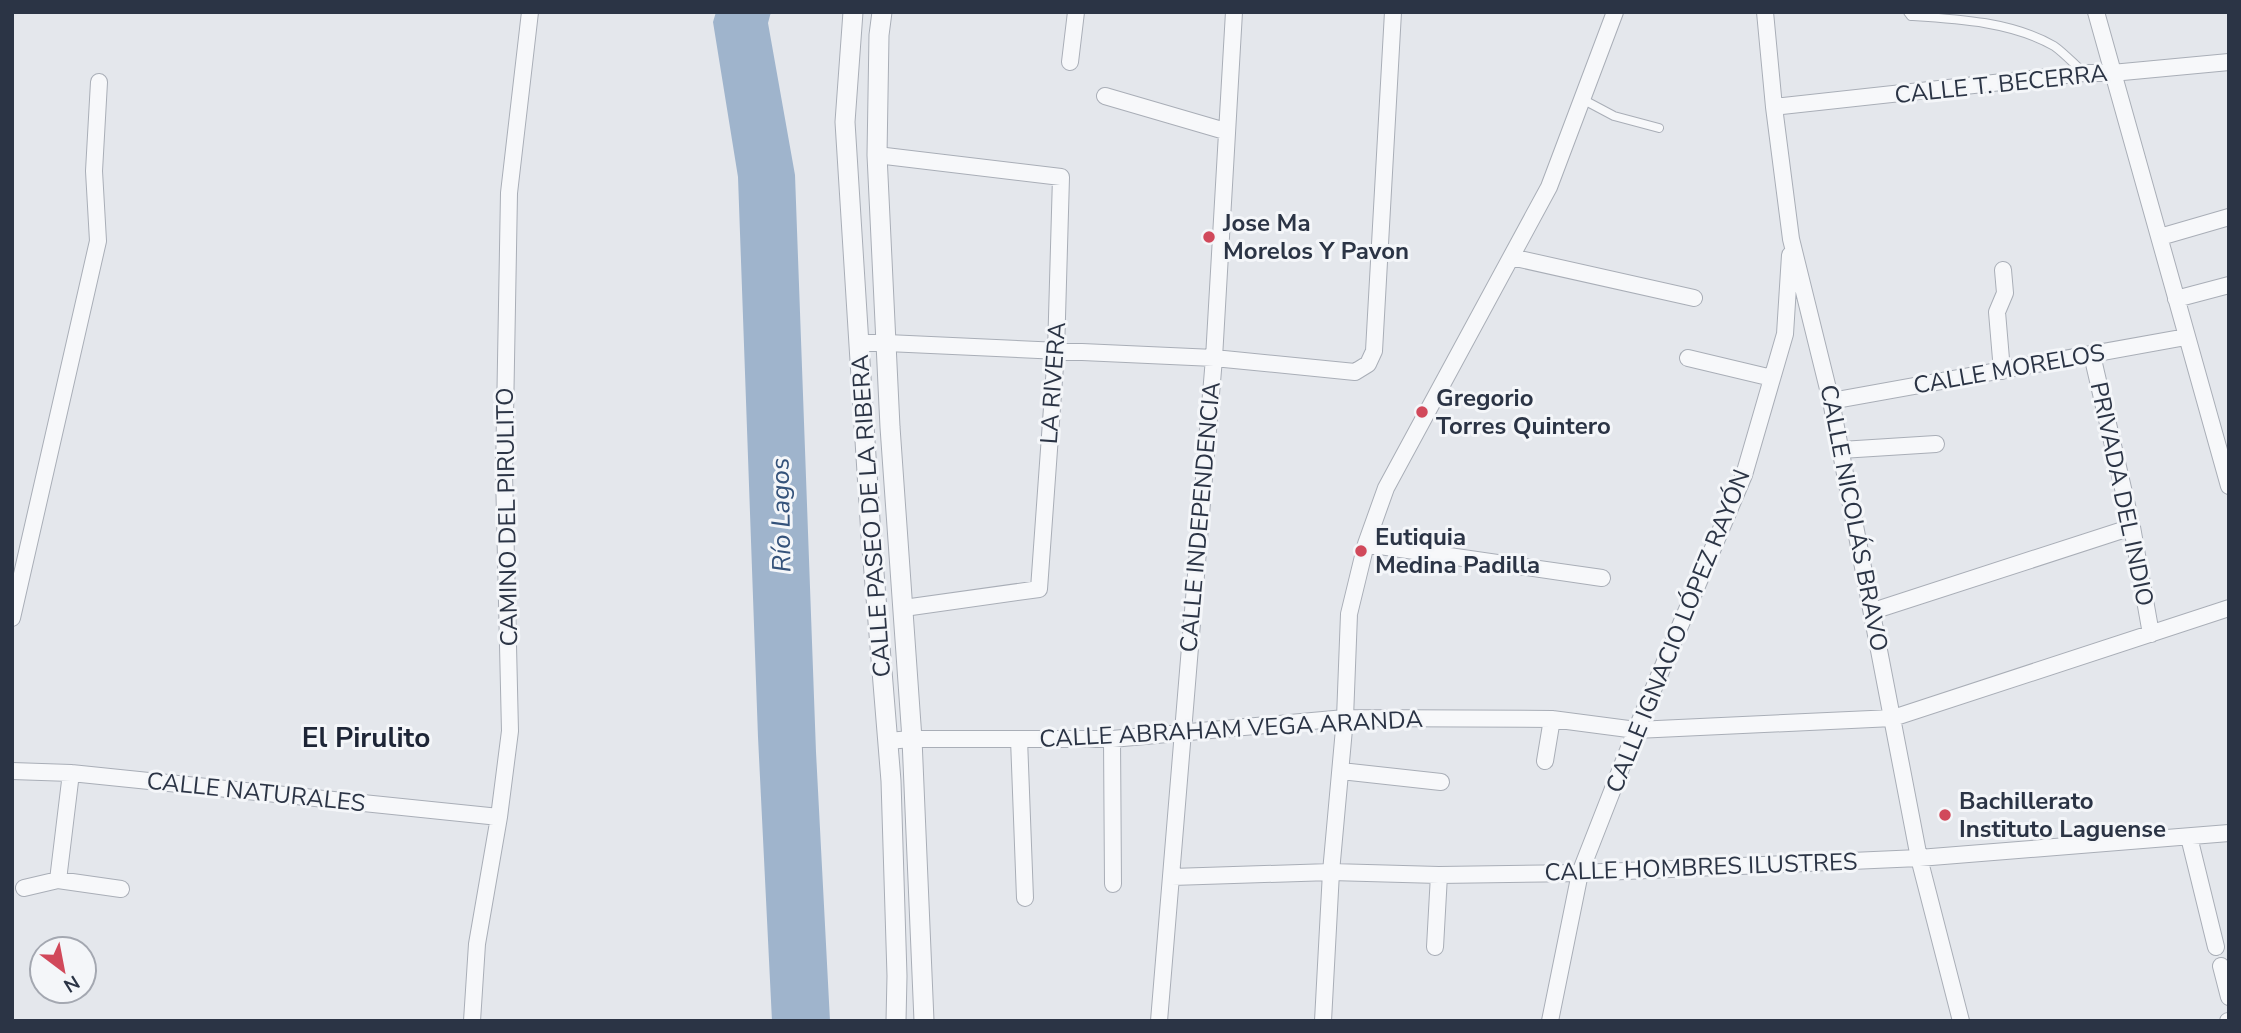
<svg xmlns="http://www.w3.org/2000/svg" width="2241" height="1033" font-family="'Nunito Sans',sans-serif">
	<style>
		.water { fill: #9fb4cc }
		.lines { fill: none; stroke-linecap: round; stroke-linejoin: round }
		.service-casing { stroke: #a9aeb7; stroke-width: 10 }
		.minor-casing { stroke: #a9aeb7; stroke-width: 18 }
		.tertiary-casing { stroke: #a9aeb7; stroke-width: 21 }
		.service { stroke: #f7f8fa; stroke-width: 8 }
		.minor { stroke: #f7f8fa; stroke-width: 16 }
		.tertiary { stroke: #f7f8fa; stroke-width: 19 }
		.poi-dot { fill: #d1495b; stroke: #f4f6f9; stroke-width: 2.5 }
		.labels { text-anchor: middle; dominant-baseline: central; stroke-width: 6; stroke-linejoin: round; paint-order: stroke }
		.street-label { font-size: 24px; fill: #2b3445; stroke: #f4f6f9 }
		.poi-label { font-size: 24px; font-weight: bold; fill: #2b3445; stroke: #f4f6f9; text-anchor: start }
		.water-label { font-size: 26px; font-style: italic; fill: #34527a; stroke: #f4f6f9 }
		.quarter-label { font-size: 28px; font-weight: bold; fill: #1d2536; stroke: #f4f6f9 }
	</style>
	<rect width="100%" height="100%" fill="#e4e7ec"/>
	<!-- water -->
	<path class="water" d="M716,12H771L768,23L795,175L816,752L830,1021H772L758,737L738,177L713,22Z"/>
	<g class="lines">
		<!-- service casing -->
		<g class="service-casing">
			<path id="service" d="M1908,12L1911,16C1959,19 2012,22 2054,46C2064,53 2073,63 2082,71
				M1582,99L1614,116L1659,128"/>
		</g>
		<!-- minor casing -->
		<g class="minor-casing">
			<path id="minor" d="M1765,12L1774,107L1791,239L1831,401L1919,858L1961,1021
				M2096,12L2229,486
				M1070,62L1076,12
				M1105,96L1225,131
				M1774,107L2084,73H2112L2229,62
				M877,155L1061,177L1056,352L1039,589L904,608
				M2160,237L2229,217
				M1511,257L1694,298
				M2176,299L2229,285
				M859,343H887L1214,358L1355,372L1368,364L1374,351L1393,12
				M2092,355L2132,527L2151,634
				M1688,358L1772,378
				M2002,371L1997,312L2005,293L2003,270
				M1831,401L2186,337
				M1841,450L1936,444
				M1366,544L1602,578
				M1873,611L2132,527
				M12,618L98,241L94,171L99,82
				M1019,739L1025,898
				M1112,739L1113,884
				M887,741L912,739H1112L1345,718L1552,719L1636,730L1893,718L2229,608
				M1545,761L1552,719
				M12,771L71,773L499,817
				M1341,771L1441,782
				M2189,837L2216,947
				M1172,877L1331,872L1439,875L1580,873L1919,858L2229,833
				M58,880L71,773
				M24,888L58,880L121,889
				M1435,947L1439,875
				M2221,966L2229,997
				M472,1021L477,944L499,817L510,731L504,473L509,193L530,12
				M1159,1021L1214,358L1234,12
				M1323,1021L1331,872L1345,718L1349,614L1366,544L1386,488L1549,187L1615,12
				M1550,1021L1580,873L1636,730L1744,475L1785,334L1790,255
				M2228,1021H2229"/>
		</g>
		<!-- tertiary casing -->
		<g class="tertiary-casing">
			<path id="tertiary" d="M853,12L845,122L871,536L891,781L897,976L896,1021
				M882,12L879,35L877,155L890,427L912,739L924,1021"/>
		</g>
		<!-- service -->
		<use href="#service" class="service"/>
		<!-- minor -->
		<use href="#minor" class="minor"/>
		<!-- tertiary -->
		<use href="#tertiary" class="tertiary"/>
	</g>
	<!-- markers -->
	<g class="poi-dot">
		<circle cx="1209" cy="237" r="7"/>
		<circle cx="1422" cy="412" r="7"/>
		<circle cx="1361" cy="551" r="7"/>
		<circle cx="1945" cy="815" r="7"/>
	</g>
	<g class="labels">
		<!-- street labels -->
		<g class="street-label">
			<text transform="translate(2001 84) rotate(-6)">CALLE T. BECERRA</text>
			<text transform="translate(2009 369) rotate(-10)">CALLE MORELOS</text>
			<text transform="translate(1053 383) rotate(-86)">LA RIVERA</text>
			<text transform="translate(2122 494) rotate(78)">PRIVADA DEL INDIO</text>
			<text transform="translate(871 516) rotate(-94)">CALLE PASEO DE LA RIBERA</text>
			<text transform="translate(507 517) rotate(-91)">CAMINO DEL PIRULITO</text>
			<text transform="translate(1200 517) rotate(-85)">CALLE INDEPENDENCIA</text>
			<text transform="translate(1854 518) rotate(79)">CALLE NICOLÁS BRAVO</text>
			<text transform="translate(1678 631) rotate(-68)">CALLE IGNACIO LÓPEZ RAYÓN</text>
			<text transform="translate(1231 729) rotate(-3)">CALLE ABRAHAM VEGA ARANDA</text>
			<text transform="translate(256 792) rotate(6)">CALLE NATURALES</text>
			<text transform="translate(1701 867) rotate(-2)">CALLE HOMBRES ILUSTRES</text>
		</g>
		<!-- poi labels -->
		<g class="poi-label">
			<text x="1223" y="223">Jose Ma<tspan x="1223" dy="28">Morelos Y Pavon</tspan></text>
			<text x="1436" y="398">Gregorio<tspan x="1436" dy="28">Torres Quintero</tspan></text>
			<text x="1375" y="537">Eutiquia<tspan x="1375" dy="28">Medina Padilla</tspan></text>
			<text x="1959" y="801">Bachillerato<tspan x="1959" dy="28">Instituto Laguense</tspan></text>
		</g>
		<!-- water labels -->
		<g class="water-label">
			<text transform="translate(781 515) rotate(-91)">Río Lagos</text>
		</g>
		<!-- quarter labels -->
		<g class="quarter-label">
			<text x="366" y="738">El Pirulito</text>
		</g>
	</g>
	<!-- border -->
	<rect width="2241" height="1033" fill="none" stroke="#2b3445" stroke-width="28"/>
	<!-- north arrow -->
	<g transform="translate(63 970) rotate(148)"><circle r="33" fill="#f4f6f9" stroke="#a4a8b1" stroke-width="2"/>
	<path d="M0-5L12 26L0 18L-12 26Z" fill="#d1495b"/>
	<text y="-10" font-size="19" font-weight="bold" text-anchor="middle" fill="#2b3445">N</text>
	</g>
</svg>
